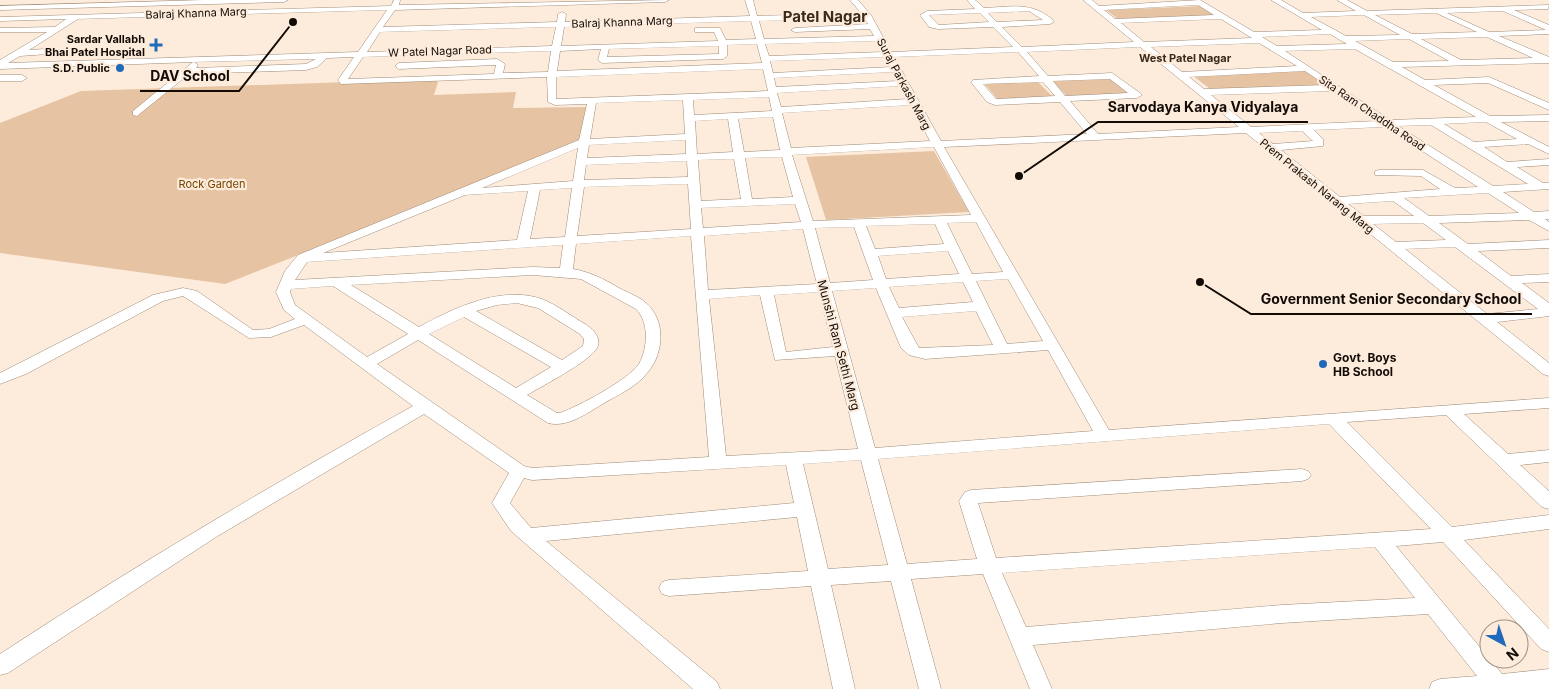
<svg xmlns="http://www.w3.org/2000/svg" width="1549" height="689" font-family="Inter,sans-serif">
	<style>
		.green { fill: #e6c3a2 }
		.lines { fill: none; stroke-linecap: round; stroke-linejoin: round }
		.street-casing { stroke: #9e8b78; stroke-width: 1 }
		.street { fill: #fff; fill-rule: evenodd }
		.poi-dot { fill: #206ab9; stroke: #fdecdc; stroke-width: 2 }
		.labels { text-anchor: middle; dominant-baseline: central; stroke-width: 4.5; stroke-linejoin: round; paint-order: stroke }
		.far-street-label { font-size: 11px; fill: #120b05; stroke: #fdecdc }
		.far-poi-label { font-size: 11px; font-weight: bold; fill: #120b05; stroke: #fdecdc; text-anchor: end }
		.far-neighbourhood-label { font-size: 11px; font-weight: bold; fill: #3a2a1a; stroke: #fdecdc }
		.far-park-label { font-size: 11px; fill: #754500; stroke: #fdecdc }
		.street-label { font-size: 12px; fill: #120b05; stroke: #fdecdc }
		.poi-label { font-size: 12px; font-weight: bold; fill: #120b05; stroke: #fdecdc; text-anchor: start }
		.far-district-label { font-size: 15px; font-weight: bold; fill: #3a2a1a; stroke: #fdecdc }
		.leader { fill: none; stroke: #120b05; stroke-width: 2 }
		.callout-dot { fill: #120b05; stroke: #fdecdc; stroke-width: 2 }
		.callout-label { font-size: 14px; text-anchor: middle; font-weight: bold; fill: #120b05; stroke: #fdecdc; stroke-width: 4.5; stroke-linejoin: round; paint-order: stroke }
	</style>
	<rect width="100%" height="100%" fill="#fdecdc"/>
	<!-- green -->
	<path class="green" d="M1202,6L1218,16L1119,20L1106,10Z
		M1306,71L1329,85L1213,91L1193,76Z
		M1111,77L1133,95L1070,99L1051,80Z
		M435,79L438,82L434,95L516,92L513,108L595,107L584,142L225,284L0,253V123L81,91Z
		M1036,80L1054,98L999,101L984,83Z
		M934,151L969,212L826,220L806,157Z"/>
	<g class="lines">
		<!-- street casing -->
		<g class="street-casing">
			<path id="street" d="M204,0H288L284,2L0,10V6Z
				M394,0H400L399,5L669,0L665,2L395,10L383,27L557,22L558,14L562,12L566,14L565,22L750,16L745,0H753L757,16L861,13L850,0H858L871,15L891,52L1013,47L993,27L938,29L929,27L920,15L927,11L975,9L967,0H975L984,8C1011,7 1031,1 1053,20L1054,22L1050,24L1002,27L1022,47L1134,42L1083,0H1092L1099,6L1200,0L1254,32L1322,30L1271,0H1281L1303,13L1356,11L1337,0H1347L1367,11L1549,5L1548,9L1514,10L1549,25V34L1499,36L1549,57V63L1402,67L1425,80L1489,77L1549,103V110L1488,83L1434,85L1490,116L1549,115V121L1501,122L1549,147V154L1528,144L1484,147L1507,162L1549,159V165L1517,167L1543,183H1549V189L1503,192L1534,212L1549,211V219H1545L1549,222V231L1529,220L1439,223L1468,244L1549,240V248L1478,251L1511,276L1549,274V282L1522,283L1549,303V316L1497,322L1549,363V376L1543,374L1246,133L944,147L1109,430L1549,398V408L1464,414L1508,454L1549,450V462L1520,465L1549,491V509L1542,507L1446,415L1347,422L1452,527L1549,515V529L1464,540L1549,629V652L1541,649L1443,542L1396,546L1502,674L1549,669V689H1429L1432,682L1440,679L1477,676L1428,614L1282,623L1033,645L1052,689H1030L983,574L911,579L941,689H919L891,581L831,585L855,689H833L811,586L669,596L662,594L659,588L662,582L669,580L808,571L797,517L546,541L698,666L717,682L720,689H693L511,531L492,503L509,473L424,414L216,537L8,673L0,675V654C134,566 273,484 413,406L304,325L271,337L249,338L183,296L163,301L26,374L0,384V373L153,295L183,288L197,291L253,330L269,329L295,319L284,310L276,292L285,271L298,255L579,140L587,104L555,105L548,102L547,77L341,84L338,80L354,57L327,58L317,67L306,70L189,74L137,116L133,115V111L193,62L0,69V60L47,32H0V28L55,27L66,19L0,21V17L391,6ZM1198,5L1214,15L1115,19L1104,10ZM387,10L358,52L8,63L20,56L48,54L49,52L45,49L29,50L78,19ZM1029,11L1043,20L997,22L988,13ZM1503,11L1546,30L1489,32L1447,13ZM980,13L989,22L939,25L929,15ZM1436,13L1477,32L1412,34L1375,15ZM1364,15L1400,35L1346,36L1311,17ZM864,17L868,24L795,28L791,30L795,32L870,29L874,36L764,39L759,21ZM1221,19L1252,38L1144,42L1121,23ZM751,21L756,39L726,40L720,28H695V32H714L718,41L561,46L564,27ZM556,27L552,46L367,52L380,32ZM1330,34L1347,44L1277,46L1262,37ZM1487,37L1533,58L1461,60L1421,39ZM1409,39L1449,61L1393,62L1355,41ZM877,41L883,52L769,56L765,44ZM1259,43L1297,66L1182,72L1151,47ZM757,44L762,63L557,71L560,51L601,49L598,60L602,63L723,59L727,56V45ZM719,46V54L607,57L609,49ZM1140,47L1239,127L1098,134L1070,101L1137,98L1142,95L1140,93L1112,73L1048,76L1027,52ZM1355,49L1476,117L1390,120L1285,51ZM551,51L548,72L503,73L505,64L497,59L399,63L395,66L399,69L496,65L494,74L348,79L363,57ZM1018,52L1039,76L973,80L971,82L987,102L995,105L1060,102L1087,134L941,141L894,57ZM885,57L891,67L773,73L770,61ZM316,59L306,64L196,68L198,65L194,62ZM763,69L768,91L556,99V77ZM1305,71L1326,85L1204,89L1189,77ZM893,72L898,81L776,87L774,78ZM1110,79L1128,93L1065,96L1053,81ZM1043,82L1055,96L996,99L983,84ZM901,86L908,99L781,107L777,93ZM1334,91L1377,121L1251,127L1211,95ZM769,97L772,111L694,115L693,100ZM683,100L685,134L590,139L596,103ZM911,105L930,141L791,148L782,113ZM773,117L780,150L744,152L738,119ZM728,119L733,152L697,154L695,121ZM1486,122L1517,139L1474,142L1444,124ZM1431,125L1528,184L1493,186L1398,126ZM1385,127L1478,187L1455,188L1423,170H1379L1375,171V175L1421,176L1440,189L1340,197L1281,150L1323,146V139L1314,130ZM1302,131L1313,141L1273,144L1259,133ZM686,140V154L587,158L589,145ZM934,147L971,215L813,221L792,155ZM578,148L573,181L482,188ZM782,157L793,197L752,199L745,158ZM734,159L741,199L701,201L698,160ZM687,161L688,177L584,180L586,165ZM688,184L691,229L577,236L584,187ZM572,188L565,237L530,239L540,190ZM528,191L517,240L323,253L465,195ZM1488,193L1519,213L1429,216L1404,198ZM1393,201L1414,216H1364L1348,204ZM795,204L801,222L703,228L701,208ZM976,222L1003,272L972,274L947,223ZM1423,223L1446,240L1396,242L1373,224ZM935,224L944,244L875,249L866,226ZM854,227L873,280L830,283L815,228ZM803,229L817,284L708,290L704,236ZM691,236L709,457L532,468L524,466L377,364L418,340L548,423C566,428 586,414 601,405C617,395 636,388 648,372C664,353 666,320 646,303C638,296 628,293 619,288C604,279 590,272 573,269L576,244ZM563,245L560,268L533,267L295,280L307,262ZM1455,247L1538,309L1487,314L1405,249ZM948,251L959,274L886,279L878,256ZM533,275L581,279L636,309C643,316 645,325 646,334C646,344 644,355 639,364C628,380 579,406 560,413H557L527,395C542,386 589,362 597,348C602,338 593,329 585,324C571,316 557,305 542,299C501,285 454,308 419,327L351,285ZM1008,279L1043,341L1007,344L976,281ZM963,282L973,302L899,308L889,287ZM333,286L408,334L367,357L295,305L290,292L291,289ZM876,288L901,348L909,355L925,359L1048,350L1093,431L875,448L832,291ZM819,292L833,347L786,352L774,295ZM760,295L775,360L835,356L858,449L726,456L709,299ZM517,303L538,308L580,334L584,339L583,346L562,360L476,311L497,305ZM976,311L993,345L919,348L902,317ZM464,317L551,367L516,388L429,334ZM1329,424L1431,529L996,558L978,503L1302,481L1308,479L1311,475L1308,471L1302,469L971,490L965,492L959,501L977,559L907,564L878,459ZM861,460L888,565L828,569L803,464ZM786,465L794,503L531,528L510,503L524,478L532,480ZM1375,547L1415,598L1282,605L1026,627L1002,573Z
				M0,75H22L27,78L22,81H0Z"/>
		</g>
		<!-- street -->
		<use href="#street" class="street"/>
	</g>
	<!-- markers -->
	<g class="poi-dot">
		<path d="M153.5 37.5h5v5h5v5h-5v5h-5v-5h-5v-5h5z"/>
		<circle cx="120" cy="68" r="5"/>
		<circle cx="1323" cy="364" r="5"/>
	</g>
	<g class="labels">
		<!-- far-street labels -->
		<g class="far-street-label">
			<text transform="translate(196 13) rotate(-2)">Balraj Khanna Marg</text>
			<text transform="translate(622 22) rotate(-2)">Balraj Khanna Marg</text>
			<text transform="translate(440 51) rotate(-2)">W Patel Nagar Road</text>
			<text transform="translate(904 84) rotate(62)">Suraj Parkash Marg</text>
			<text transform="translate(1372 113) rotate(34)">Sita Ram Chaddha Road</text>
			<text transform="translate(1317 186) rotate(39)">Prem Prakash Narang Marg</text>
		</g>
		<!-- far-poi labels -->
		<g class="far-poi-label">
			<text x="145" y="39">Sardar Vallabh<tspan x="145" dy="13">Bhai Patel Hospital</tspan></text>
			<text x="110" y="68">S.D. Public</text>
		</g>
		<!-- far-neighbourhood labels -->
		<g class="far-neighbourhood-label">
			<text x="1185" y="58">West Patel Nagar</text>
		</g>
		<!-- far-park labels -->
		<g class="far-park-label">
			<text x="212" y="184">Rock Garden</text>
		</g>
		<!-- street labels -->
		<g class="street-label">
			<text transform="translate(839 345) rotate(75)">Munshi Ram Sethi Marg</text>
		</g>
		<!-- poi labels -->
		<g class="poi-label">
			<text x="1333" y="357">Govt. Boys<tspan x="1333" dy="14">HB School</tspan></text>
		</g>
		<!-- far-district labels -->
		<g class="far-district-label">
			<text x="825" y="16">Patel Nagar</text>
		</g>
	</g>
	<!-- callouts -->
	<path class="leader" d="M293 22L239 91H140M1019 176L1098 122H1308M1200 282L1251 314H1532"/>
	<g class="callout-dot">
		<circle cx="293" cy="22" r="5"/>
		<circle cx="1019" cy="176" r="5"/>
		<circle cx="1200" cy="282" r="5"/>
	</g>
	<g class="callout-label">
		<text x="190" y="81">DAV School</text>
		<text x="1203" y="112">Sarvodaya Kanya Vidyalaya</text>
		<text x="1391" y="304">Government Senior Secondary School</text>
	</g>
	<!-- north arrow -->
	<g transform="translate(1504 644) rotate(140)"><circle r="24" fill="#fdecdc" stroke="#9f9286"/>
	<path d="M0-4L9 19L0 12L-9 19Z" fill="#206ab9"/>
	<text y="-8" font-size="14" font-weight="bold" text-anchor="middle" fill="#120b05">N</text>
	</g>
</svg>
